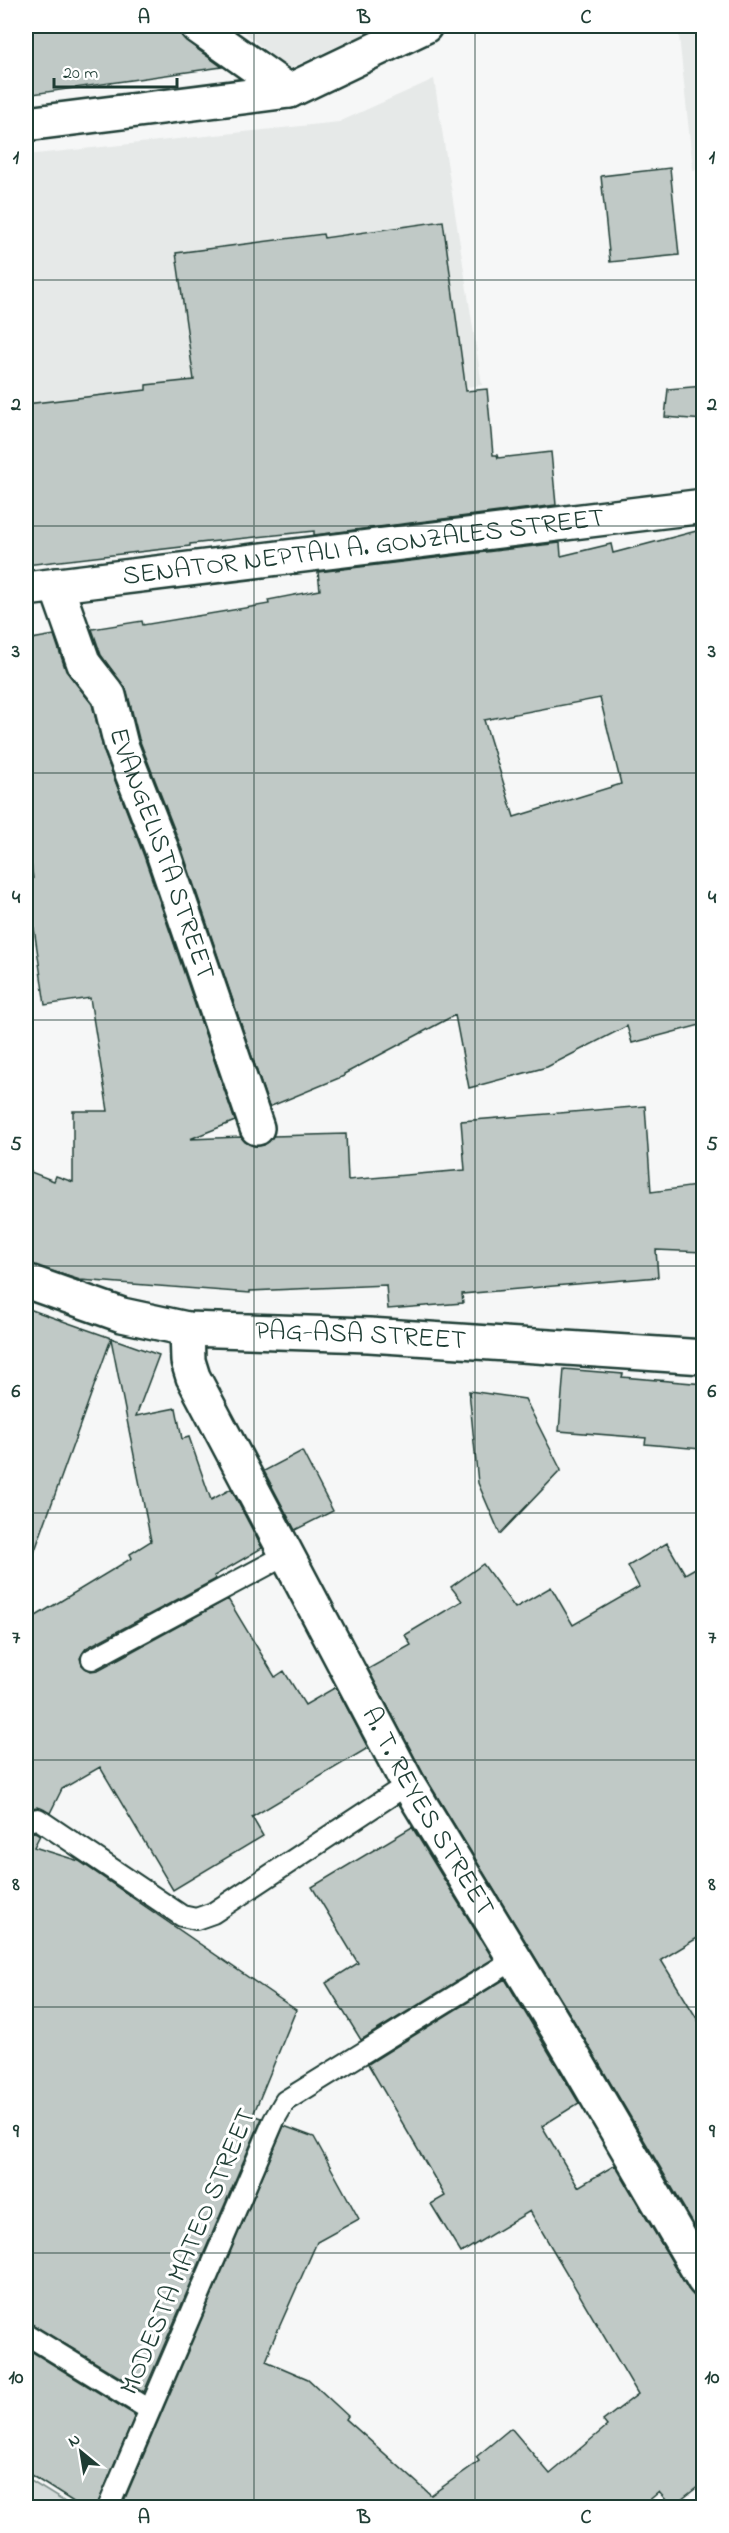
<svg xmlns="http://www.w3.org/2000/svg" width="729" height="2533" font-family="'Indie Flower',sans-serif">
	<style>
		.built { fill: #e6e9e8 }
		.green { fill: #d6dcdb; stroke: #7a8c88; stroke-width: 1.5 }
		.building { fill: #c0c9c6; stroke: #1f3d34; stroke-width: 1.5; fill-rule: evenodd }
		.lines { fill: none; stroke-linecap: round; stroke-linejoin: round }
		.service-casing { stroke: #1f3d34; stroke-width: 24 }
		.minor-casing { stroke: #1f3d34; stroke-width: 38 }
		.service { stroke: #fff; stroke-width: 20 }
		.minor { stroke: #fff; stroke-width: 33 }
		.grid { fill: none; stroke: #1f3d34; stroke-width: 1.5; stroke-opacity: 0.55 }
		.labels { text-anchor: middle; dominant-baseline: central; stroke-width: 6; stroke-linejoin: round; paint-order: stroke }
		.street-label { font-size: 27px; fill: #1f3d34; stroke: #fff }
		.neatline { fill: none; stroke: #1f3d34; stroke-width: 2 }
		.grid-label { font-size: 20px; text-anchor: middle; font-weight: bold; fill: #1f3d34 }
	</style>
	<rect width="100%" height="100%" fill="#f6f7f7"/>
	<filter id="ink" filterUnits="userSpaceOnUse"><feTurbulence type="fractalNoise" baseFrequency=".0167" numOctaves="2"/><feDisplacementMap in="SourceGraphic" scale="12" xChannelSelector="R" yChannelSelector="G"/><feConvolveMatrix kernelMatrix="1 2 1 2 8 2 1 2 1" color-interpolation-filters="sRGB"/></filter>
	<g filter="url(#ink)">
		<!-- built -->
		<path class="built" d="M237,26H381L288,69Z
			M678,26H703V169L693,170Z
			M434,79L482,385L26,442V155L339,122Z"/>
		<!-- green -->
		<path class="green" d="M26,2478L73,2507H26Z"/>
		<!-- building -->
		<path class="building" d="M26,26H178L180,34L186,41L222,67L26,95Z
			M670,168L679,255L610,262L601,176Z
			M443,221L466,391L487,389L493,455H497L498,458L551,452L556,505L314,535V531L190,544V546L26,565V404L146,390V385L194,380L176,253L323,234L324,238Z
			M704,386V420L665,417L668,389Z
			M704,529V1024L632,1043L627,1026L547,1067L469,1088L455,1015L344,1074V1076L269,1107L180,844L139,739L127,691L101,655L92,629L142,621L143,625L269,604L268,600L320,590L318,572L560,543L561,556L611,544L613,553ZM600,698L621,784L514,817L484,720Z
			M54,635L66,671L92,704L104,752L144,856L235,1121L190,1139L241,1137L245,1142L254,1146L264,1145L273,1136L346,1134L348,1180L465,1170L461,1121L645,1106L651,1192L704,1185V1252L656,1250L658,1277L462,1294L463,1303L388,1309L386,1285L250,1291V1293L80,1280L26,1263V1170L54,1181L56,1176L73,1182V1111H108L90,998L45,1005L34,928L26,931V881L33,879L26,820V640Z
			M26,1308L159,1355L136,1416L176,1408L182,1439L189,1437L211,1500L231,1489L262,1548L214,1576L216,1579L86,1648L80,1658L82,1665L91,1671L98,1670L228,1599L275,1677L284,1671L305,1705L336,1687L368,1748L252,1817L263,1836L173,1890L100,1767L62,1789L50,1813L37,1807L26,1809V1622L132,1558L130,1554L151,1541L111,1339L30,1564L26,1563Z
			M564,1369L623,1374L622,1377L704,1384L701,1449L645,1444L646,1438L559,1431Z
			M469,1391L525,1399L561,1470L500,1534L478,1483Z
			M302,1451L333,1511L295,1530L264,1471Z
			M667,1543L685,1574L704,1563V1934L661,1960L704,2030V2242L574,2021L424,1775L368,1669L411,1645L405,1635L462,1601L451,1587L483,1564L515,1608L551,1587L573,1625L639,1587L628,1566Z
			M412,1827L493,1959L361,2040L326,1983L358,1963L312,1887Z
			M35,1832L40,1835L34,1847L79,1861L296,2010L253,2115L262,2118L144,2392L32,2324L26,2322V1833Z
			M505,1979L579,2103L542,2126L578,2187L615,2165L688,2289L694,2296L704,2299V2482L672,2507L659,2492L640,2508H121L284,2126L314,2137L359,2219L317,2242L269,2350L270,2351L266,2361L308,2379L348,2416L346,2419L431,2495L479,2461L476,2457L511,2428L550,2474L607,2426L603,2421L638,2394L530,2211L461,2253L431,2204L445,2196L368,2064Z
			M26,2348L135,2415L96,2508H83L26,2472Z"/>
		<g class="lines">
			<!-- service casing -->
			<g class="service-casing">
				<path id="service" d="M92,1659L286,1555
					M26,1821L38,1819L182,1916L196,1919L213,1913L408,1784
					M26,2334L150,2410
					M108,2508L274,2120L285,2101L515,1959"/>
			</g>
			<!-- minor casing -->
			<g class="minor-casing">
				<g id="minor">
					<path d="M197,26L289,91"/>
					<path d="M26,124L289,91L425,26"/>
					<path id="s1" d="M56,585L84,664L109,696L121,745L162,850L257,1128"/>
					<path id="s2" d="M26,589L704,506"/>
					<path id="s3" d="M26,1281L122,1315L187,1329L369,1335L704,1357"/>
					<path id="s4" d="M187,1329L188,1361L193,1377L408,1784L558,2030L704,2280"/>
				</g>
			</g>
			<!-- service -->
			<use href="#service" class="service"/>
			<!-- minor -->
			<use href="#minor" class="minor"/>
		</g>
	</g>
	<!-- grid -->
	<path class="grid" d="M254,26V2508M475,26V2508M26,280H704M26,526H704M26,773H704M26,1020H704M26,1266H704M26,1513H704M26,1760H704M26,2007H704M26,2253H704"/>
	<g class="labels">
		<!-- street labels -->
		<g class="street-label">
			<text stroke="none"><textPath href="#s2" startOffset="340">SENATOR NEPTALI A. GONZALES STREET</textPath></text>
			<text stroke="none"><textPath href="#s1" startOffset="291">EVANGELISTA STREET</textPath></text>
			<text stroke="none"><textPath href="#s3" startOffset="342">PAG-ASA STREET</textPath></text>
			<text stroke="none"><textPath href="#s4" startOffset="543">A. T. REYES STREET</textPath></text>
			<text transform="translate(189 2252) rotate(-67)">MODESTA MATEO STREET</text>
		</g>
	</g>
	<!-- margin -->
	<rect width="729" height="2533" fill="none" stroke="#fff" stroke-width="66"/>
	<!-- north arrow -->
	<g transform="translate(81 2452) rotate(330)" stroke="#ffffff" stroke-width="4.5" paint-order="stroke">
	<path d="M0-4.5L10 22L0 15L-10 22Z" fill="#1f3d34"/>
	<text y="-9" font-size="16" font-weight="bold" text-anchor="middle" fill="#1f3d34">N</text>
	</g>
	<!-- scale -->
	<path d="M54 78v9h123v-9" fill="none" stroke="#1f3d34" stroke-width="3"/>
	<text x="63" y="78" font-size="18" fill="#1f3d34" stroke="#ffffff" stroke-width="4.5" paint-order="stroke">20 m</text>
	<rect x="33" y="33" width="663" height="2467" class="neatline"/>
	<g class="grid-label">
		<text x="144" y="23">A</text>
		<text x="364" y="23">B</text>
		<text x="586" y="23">C</text>
		<text x="16" y="163">1</text>
		<text x="712" y="163">1</text>
		<text x="16" y="410">2</text>
		<text x="712" y="410">2</text>
		<text x="16" y="657">3</text>
		<text x="712" y="657">3</text>
		<text x="16" y="903">4</text>
		<text x="712" y="903">4</text>
		<text x="16" y="1150">5</text>
		<text x="712" y="1150">5</text>
		<text x="16" y="1397">6</text>
		<text x="712" y="1397">6</text>
		<text x="16" y="1643">7</text>
		<text x="712" y="1643">7</text>
		<text x="16" y="1890">8</text>
		<text x="712" y="1890">8</text>
		<text x="16" y="2137">9</text>
		<text x="712" y="2137">9</text>
		<text x="16" y="2383">10</text>
		<text x="712" y="2383">10</text>
		<text x="144" y="2523">A</text>
		<text x="364" y="2523">B</text>
		<text x="586" y="2523">C</text>
	</g>
</svg>
